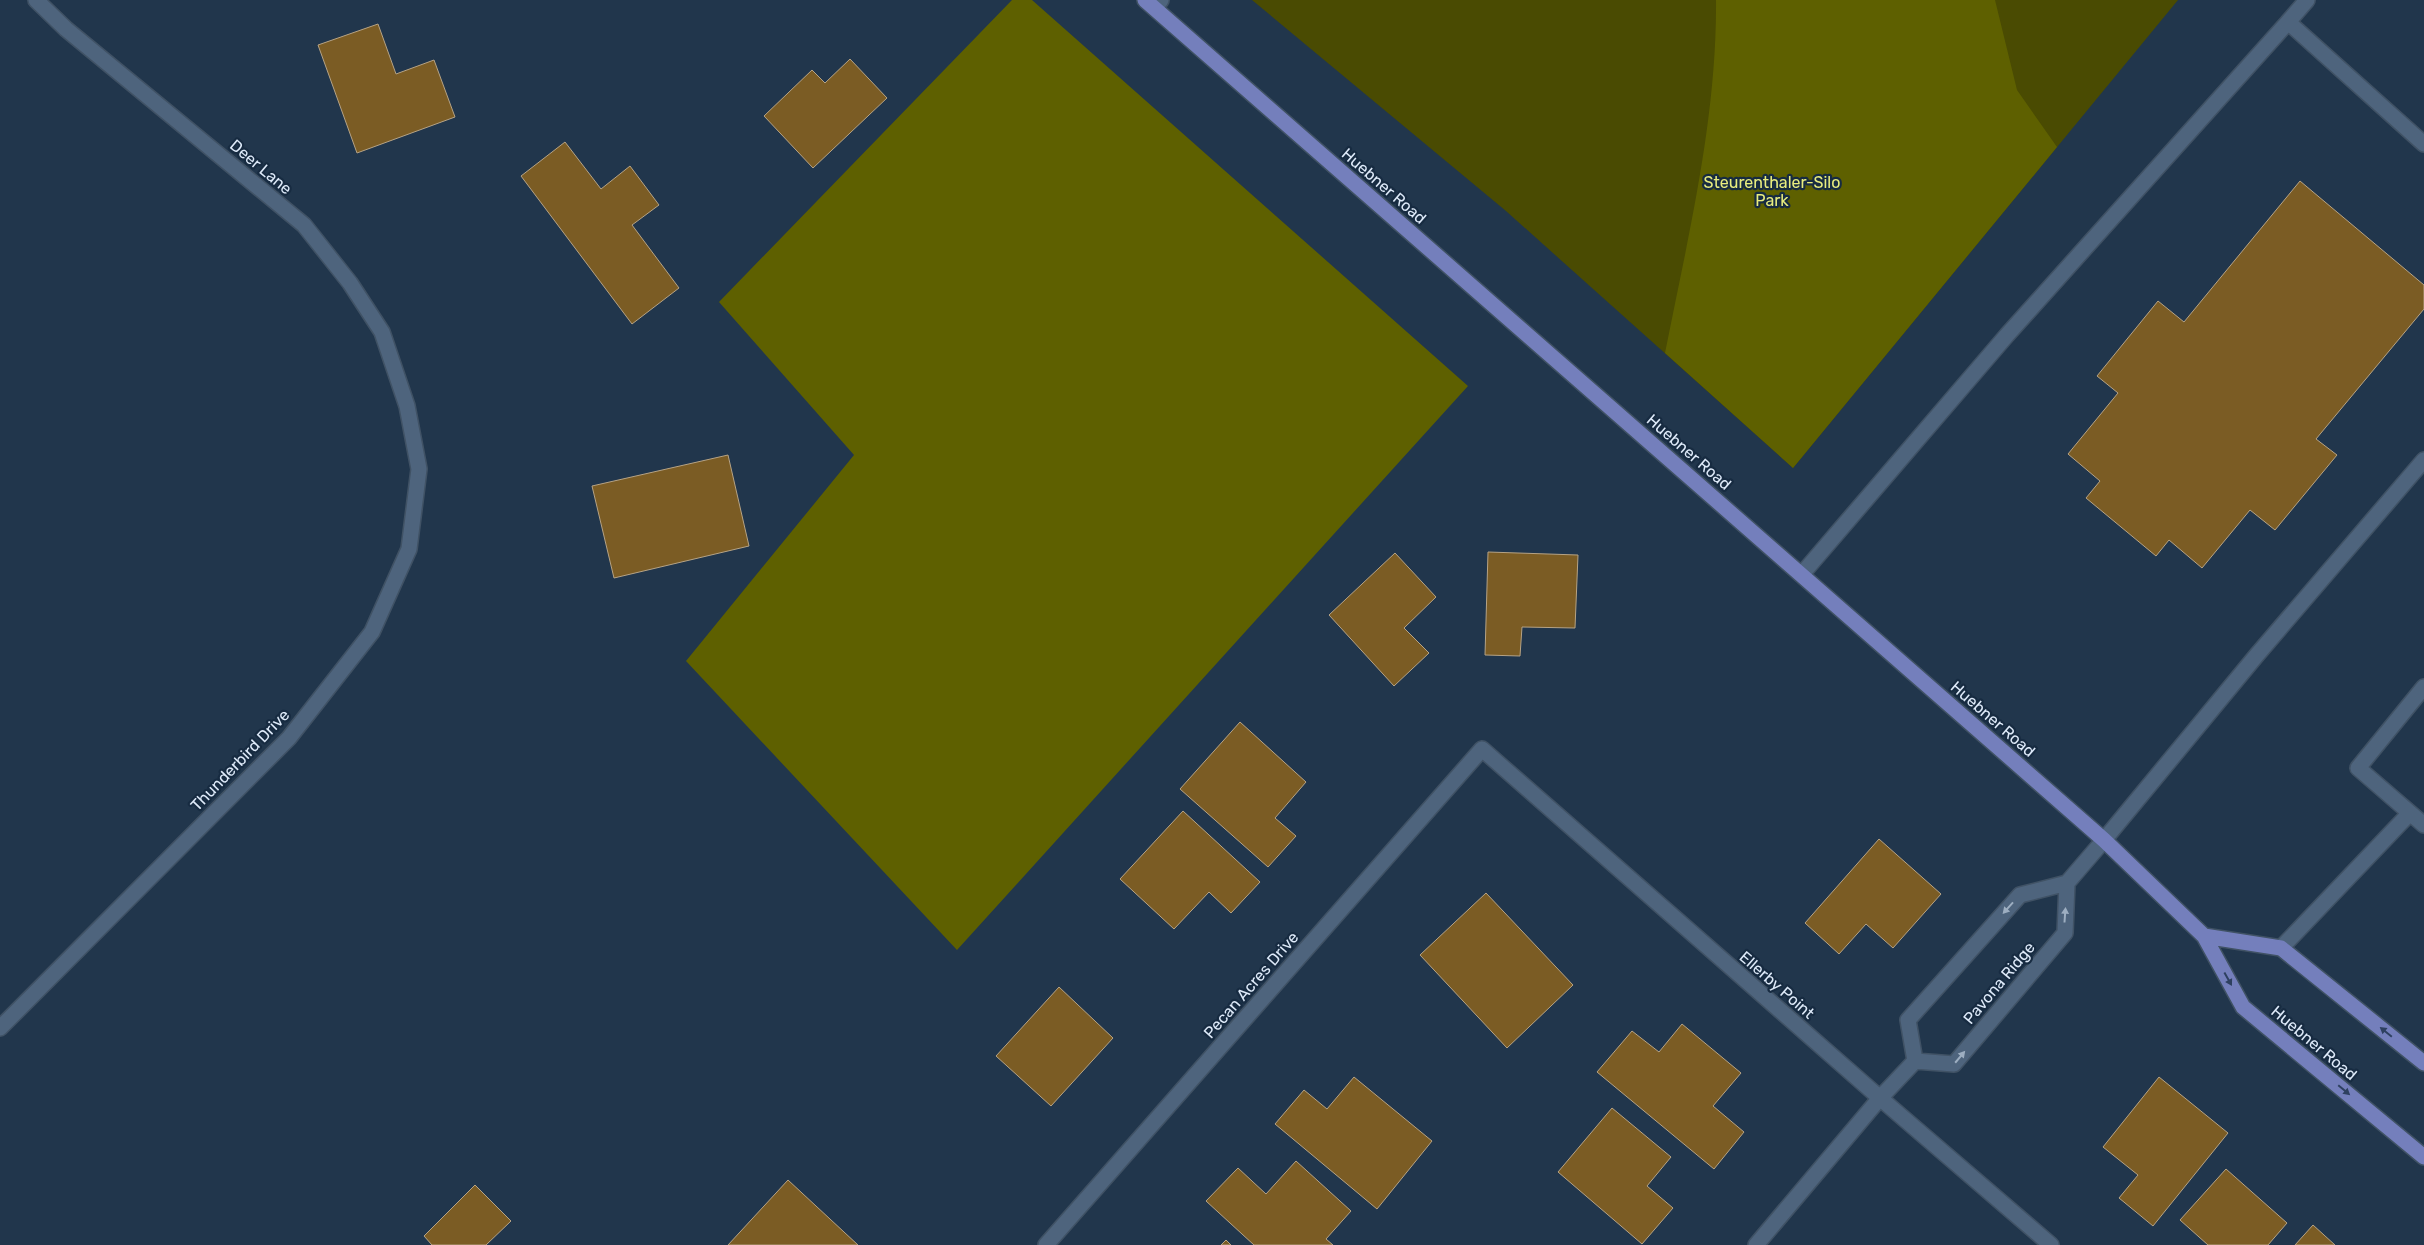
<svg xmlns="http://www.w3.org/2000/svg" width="2424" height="1245" font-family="Rubik,sans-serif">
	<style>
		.green { fill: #4a4b02 }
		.forest { fill: #5e6000 }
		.building { fill: #7b5c24; stroke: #b6a385 }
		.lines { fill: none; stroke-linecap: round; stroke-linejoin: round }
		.service-casing { stroke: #405265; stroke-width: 18 }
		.minor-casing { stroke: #405265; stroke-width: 18 }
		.primary-casing { stroke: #405265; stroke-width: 18 }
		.service { stroke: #4e647d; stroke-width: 15 }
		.minor { stroke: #4e647d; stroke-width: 15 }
		.primary { stroke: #747fbc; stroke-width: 15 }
		.oneway { fill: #9daec1 }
		.oneway2 { fill: #2e4060 }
		.labels { text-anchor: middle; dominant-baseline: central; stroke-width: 4.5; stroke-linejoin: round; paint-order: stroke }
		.street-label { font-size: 16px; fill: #deeaf9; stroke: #172b41 }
		.park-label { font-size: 16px; fill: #e9ed7e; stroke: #172b41 }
	</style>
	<rect width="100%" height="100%" fill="#21364c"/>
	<!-- green -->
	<path class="green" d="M1252,0H2178L1793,468L1506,211Z"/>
	<!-- forest -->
	<path class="forest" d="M1012,0H1032L1468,386L957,950L686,661L854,455L719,302Z
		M1716,0H1995L2017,90L2057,147L1793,468L1665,353C1688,237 1717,119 1716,0Z"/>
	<!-- building -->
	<path class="building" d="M378,24L396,74L434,60L455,117L357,153L318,45Z
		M850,59L887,98L813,168L764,116L812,70L825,83Z
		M565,142L601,189L630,166L659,205L632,225L679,288L632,324L521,176Z
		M2300,181L2424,285V309L2316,439L2337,455L2275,530L2250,510L2202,568L2169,540L2156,556L2086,498L2100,481L2068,454L2118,393L2097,376L2158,301L2184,322Z
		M728,455L749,546L614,578L592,486Z
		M1488,552L1578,555L1575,628L1522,627L1520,656L1485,655Z
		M1395,553L1436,597L1404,628L1429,653L1394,686L1329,615Z
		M1240,722L1306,782L1275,818L1296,836L1268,867L1180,789Z
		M1183,811L1260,882L1231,913L1209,892L1174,929L1120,879Z
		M1879,839L1941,894L1893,948L1866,924L1839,954L1805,923Z
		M1486,893L1573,985L1507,1048L1420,955Z
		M1059,987L1113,1038L1051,1106L996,1056Z
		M1682,1024L1741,1073L1713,1106L1744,1132L1714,1169L1597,1072L1632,1031L1659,1052Z
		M1354,1077L1432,1141L1377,1209L1275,1124L1304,1090L1327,1109Z
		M2159,1077L2228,1133L2153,1226L2119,1198L2138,1175L2103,1147Z
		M1612,1108L1671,1157L1647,1186L1673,1208L1642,1244L1558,1172Z
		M1296,1161L1351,1211L1326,1239L1333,1245H1254L1206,1201L1238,1168L1266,1194Z
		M2226,1169L2287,1223L2268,1245H2208L2180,1220Z
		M788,1180L858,1245H728Z
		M475,1185L511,1221L486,1245H432L424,1236Z
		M2313,1225L2335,1245H2295Z
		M1226,1240L1231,1245H1221Z"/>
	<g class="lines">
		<!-- service casing -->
		<g class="service-casing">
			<path id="service" d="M1155,8L1161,0
				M2288,22L2307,0
				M1802,574L2007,335L2288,22L2424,144
				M2424,687L2358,768L2424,825
				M2104,840L2256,656L2424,460
				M2281,948L2410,813"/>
		</g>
		<!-- minor casing -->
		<g class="minor-casing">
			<path id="minor" d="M0,1028L289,738L372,632L409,549L419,469L407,406L382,332L350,283L304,225L66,29L36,0
				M1915,1061L1908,1020L2020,895L2067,883L2104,840
				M1915,1061L1954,1064L2065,933L2067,883
				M1046,1245L1482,749L1880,1098L2051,1245
				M1756,1245L1880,1098L1915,1061"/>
		</g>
		<!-- primary casing -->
		<g class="primary-casing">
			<path id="primary" d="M1145,0L2104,840L2204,936L2243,1007L2424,1157
				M2204,936L2281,948L2424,1063"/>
		</g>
		<!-- service -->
		<use href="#service" class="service"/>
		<!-- minor -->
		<use href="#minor" class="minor"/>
		<!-- primary -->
		<use href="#primary" class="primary"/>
	</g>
	<!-- one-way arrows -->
	<defs><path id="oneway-solid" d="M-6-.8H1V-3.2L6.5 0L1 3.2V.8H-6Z" transform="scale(1.25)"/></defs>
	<g class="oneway">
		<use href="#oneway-solid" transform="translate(2008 908) rotate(132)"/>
		<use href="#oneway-solid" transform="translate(2065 915) rotate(-86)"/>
		<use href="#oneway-solid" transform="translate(1960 1057) rotate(-50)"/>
	</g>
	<g class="oneway2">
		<use href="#oneway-solid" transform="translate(2228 979) rotate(61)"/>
		<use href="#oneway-solid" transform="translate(2386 1032) rotate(-141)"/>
		<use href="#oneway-solid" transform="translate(2344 1090) rotate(40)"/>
	</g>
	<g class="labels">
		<!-- street labels -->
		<g class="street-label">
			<text transform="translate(261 167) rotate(40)">Deer Lane</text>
			<text transform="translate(1384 186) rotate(41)">Huebner Road</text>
			<text transform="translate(1689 452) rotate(41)">Huebner Road</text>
			<text transform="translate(1993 719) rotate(41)">Huebner Road</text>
			<text transform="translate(240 760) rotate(-46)">Thunderbird Drive</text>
			<text transform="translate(1999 983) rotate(-50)">Pavona Ridge</text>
			<text transform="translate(1251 985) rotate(-49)">Pecan Acres Drive</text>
			<text transform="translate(1777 985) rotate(41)">Ellerby Point</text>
			<text transform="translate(2314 1043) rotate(40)">Huebner Road</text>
		</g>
		<!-- park labels -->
		<g class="park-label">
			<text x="1772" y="182">Steurenthaler-Silo<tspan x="1772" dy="18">Park</tspan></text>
		</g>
	</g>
</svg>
